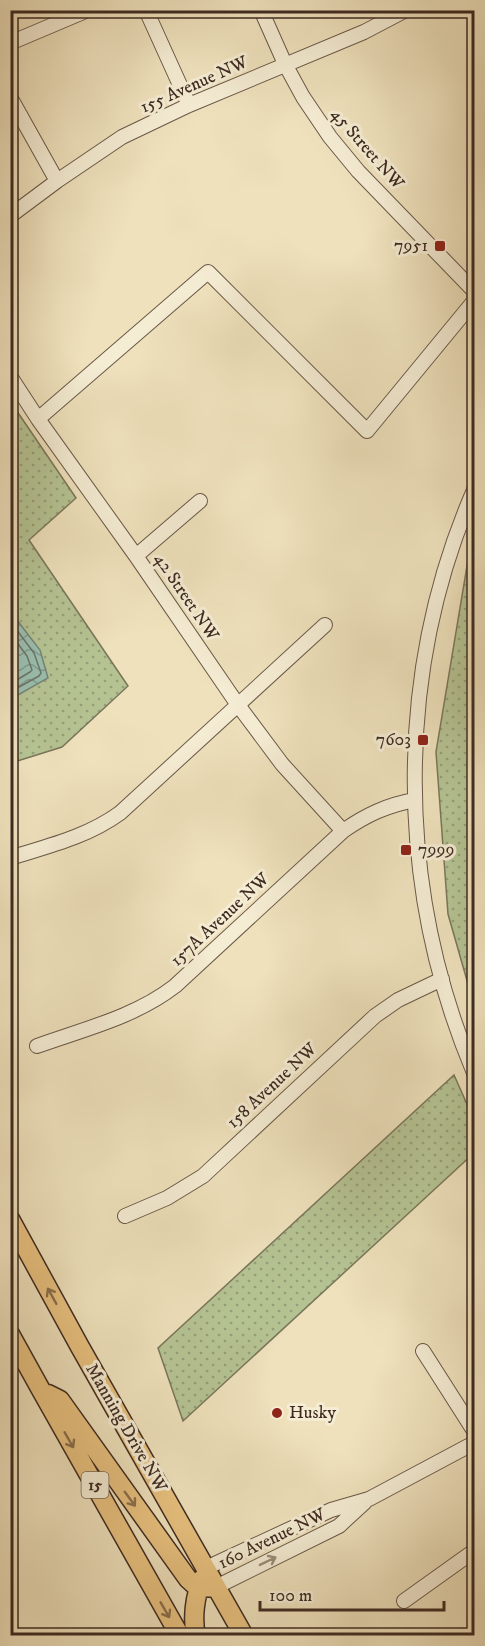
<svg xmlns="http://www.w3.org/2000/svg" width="485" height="1646" font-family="'IM FELL DW Pica',serif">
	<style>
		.park { fill: url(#park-dots); stroke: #7a765a; stroke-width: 1.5 }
		.water { fill: url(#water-waves); stroke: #758376; stroke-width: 1.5 }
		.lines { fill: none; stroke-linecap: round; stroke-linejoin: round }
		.shore { stroke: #6c7468; stroke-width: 1.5 }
		.minor-casing { stroke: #6a5848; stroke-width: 16 }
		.major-casing { stroke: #3e2a21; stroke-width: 21 }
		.minor { stroke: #f4ecd3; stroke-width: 14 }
		.major { stroke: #e7c07e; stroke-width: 18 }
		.oneway { stroke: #8a6e4b }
		.oneway2 { stroke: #998b7a }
		.poi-dot { fill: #8f2418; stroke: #f4ecd3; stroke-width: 2 }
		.labels { text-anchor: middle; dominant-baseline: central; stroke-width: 6; stroke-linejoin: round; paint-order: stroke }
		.shield { fill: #f4ecd3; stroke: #756456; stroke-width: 1.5 }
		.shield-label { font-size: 16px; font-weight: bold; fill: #3e2a21 }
		.street-label { font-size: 18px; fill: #3e2a21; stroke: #f4ecd3 }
		.poi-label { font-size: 18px; fill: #3e2a21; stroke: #f4ecd3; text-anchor: end }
	</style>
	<defs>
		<pattern id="park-dots" width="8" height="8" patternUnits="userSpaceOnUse" patternTransform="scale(1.5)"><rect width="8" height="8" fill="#b5c393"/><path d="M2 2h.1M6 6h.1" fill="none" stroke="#959f78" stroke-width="1.8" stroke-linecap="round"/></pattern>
		<pattern id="water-waves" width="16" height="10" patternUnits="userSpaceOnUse" patternTransform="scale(1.5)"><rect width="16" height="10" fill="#99beae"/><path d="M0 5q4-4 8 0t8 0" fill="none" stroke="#7e9b8d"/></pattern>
	</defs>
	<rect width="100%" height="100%" fill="#eee1bc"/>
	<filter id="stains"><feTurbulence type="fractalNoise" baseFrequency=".00333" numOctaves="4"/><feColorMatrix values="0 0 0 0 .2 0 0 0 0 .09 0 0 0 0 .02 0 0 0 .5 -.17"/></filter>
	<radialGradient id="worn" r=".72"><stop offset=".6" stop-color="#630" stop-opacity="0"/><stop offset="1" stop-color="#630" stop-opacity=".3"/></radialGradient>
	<!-- park -->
	<path class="park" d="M10,401L76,498L29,540L128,686L62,747L11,763Z
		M474,548V1005L448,914L436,752L468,560Z
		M454,1075L474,1120V1153L183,1421L158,1348Z"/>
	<!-- water -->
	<path class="water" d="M10,611L40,650L48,678L11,699Z"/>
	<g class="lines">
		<!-- shore -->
		<path class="shore" d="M10,621L34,653L41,673L39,676L10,692
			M10,633L27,656L32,670L30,672L10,684"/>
		<!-- minor casing -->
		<g class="minor-casing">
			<path id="minor" d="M146,10L189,105
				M261,10L285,64L303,97L330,137L358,171L474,291
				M10,43L88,10
				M10,97L57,181
				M10,216L57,181L122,137L189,105L364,32L406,10
				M10,376L38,419L136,556L238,705L282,764L343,831
				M38,419L208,272L367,431L474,301
				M474,490C394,674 396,888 474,1073
				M136,556L200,501
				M10,858C48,846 87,837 120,813L325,625
				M37,1046C84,1029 135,1017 175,986L343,831C366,815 387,805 415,800
				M125,1216L167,1198L203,1176L375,1016L398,1000L442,979
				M423,1351L474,1431
				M206,1568L331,1510L369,1499L474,1443
				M216,1587L339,1526L365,1502
				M404,1601L474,1551"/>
		</g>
		<!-- major casing -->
		<g class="major-casing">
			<path id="major" d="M10,1219L80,1347L244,1636
				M10,1334L41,1390L180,1636
				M48,1394L60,1400L188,1579L198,1588L216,1587
				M196,1636C192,1618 195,1596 202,1579"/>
		</g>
		<!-- minor -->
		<use href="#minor" class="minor"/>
		<!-- major -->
		<use href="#major" class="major"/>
	</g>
	<!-- one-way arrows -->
	<defs><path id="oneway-shaft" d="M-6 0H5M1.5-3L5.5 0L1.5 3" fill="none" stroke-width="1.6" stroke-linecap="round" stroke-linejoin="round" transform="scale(1.5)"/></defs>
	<g class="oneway">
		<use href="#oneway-shaft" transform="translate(52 1296) rotate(-119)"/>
		<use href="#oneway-shaft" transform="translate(69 1440) rotate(60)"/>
		<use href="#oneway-shaft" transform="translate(130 1499) rotate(54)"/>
		<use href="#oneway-shaft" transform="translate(165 1610) rotate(60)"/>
	</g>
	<use class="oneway2" href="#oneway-shaft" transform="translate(268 1561) rotate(-26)"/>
	<!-- markers -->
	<g class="poi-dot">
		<rect x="434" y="240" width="12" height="12" rx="3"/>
		<rect x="417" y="734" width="12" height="12" rx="3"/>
		<rect x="400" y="844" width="12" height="12" rx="3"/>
		<circle cx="277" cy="1413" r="6"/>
	</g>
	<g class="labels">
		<!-- shield labels -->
		<rect class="shield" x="81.5" y="1472" width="27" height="26" rx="4.5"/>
		<g class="shield-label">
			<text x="95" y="1485">15</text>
		</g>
		<!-- street labels -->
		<g class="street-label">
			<text transform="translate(194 85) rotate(-24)">155 Avenue NW</text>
			<text transform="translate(367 149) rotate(49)">45 Street NW</text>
			<text transform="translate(186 597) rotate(56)">42 Street NW</text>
			<text transform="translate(220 920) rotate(-43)">157A Avenue NW</text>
			<text transform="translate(272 1086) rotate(-43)">158 Avenue NW</text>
			<text transform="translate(126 1428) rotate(60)">Manning Drive NW</text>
			<text transform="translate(272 1539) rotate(-26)">160 Avenue NW</text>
		</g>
		<!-- poi labels -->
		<g class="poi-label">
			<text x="428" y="246">7951</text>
			<text x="411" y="740">7603</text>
			<text x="418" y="850" text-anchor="start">7999</text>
			<text x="289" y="1413" text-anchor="start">Husky</text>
		</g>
	</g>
	<!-- margin -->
	<rect width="485" height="1646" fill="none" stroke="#eee1bc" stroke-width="36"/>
	<rect x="12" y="12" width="461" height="1622" fill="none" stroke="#3e2a21" stroke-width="3"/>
	<rect x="18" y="18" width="449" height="1610" fill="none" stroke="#3e2a21" stroke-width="1.5"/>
	<!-- scale -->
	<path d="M260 1601v9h184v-9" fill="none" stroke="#3e2a21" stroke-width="3"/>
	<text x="269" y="1601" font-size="18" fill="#3e2a21" stroke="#f4ecd3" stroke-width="4.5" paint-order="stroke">100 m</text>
	<rect width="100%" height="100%" filter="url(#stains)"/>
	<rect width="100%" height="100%" fill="url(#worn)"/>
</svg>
